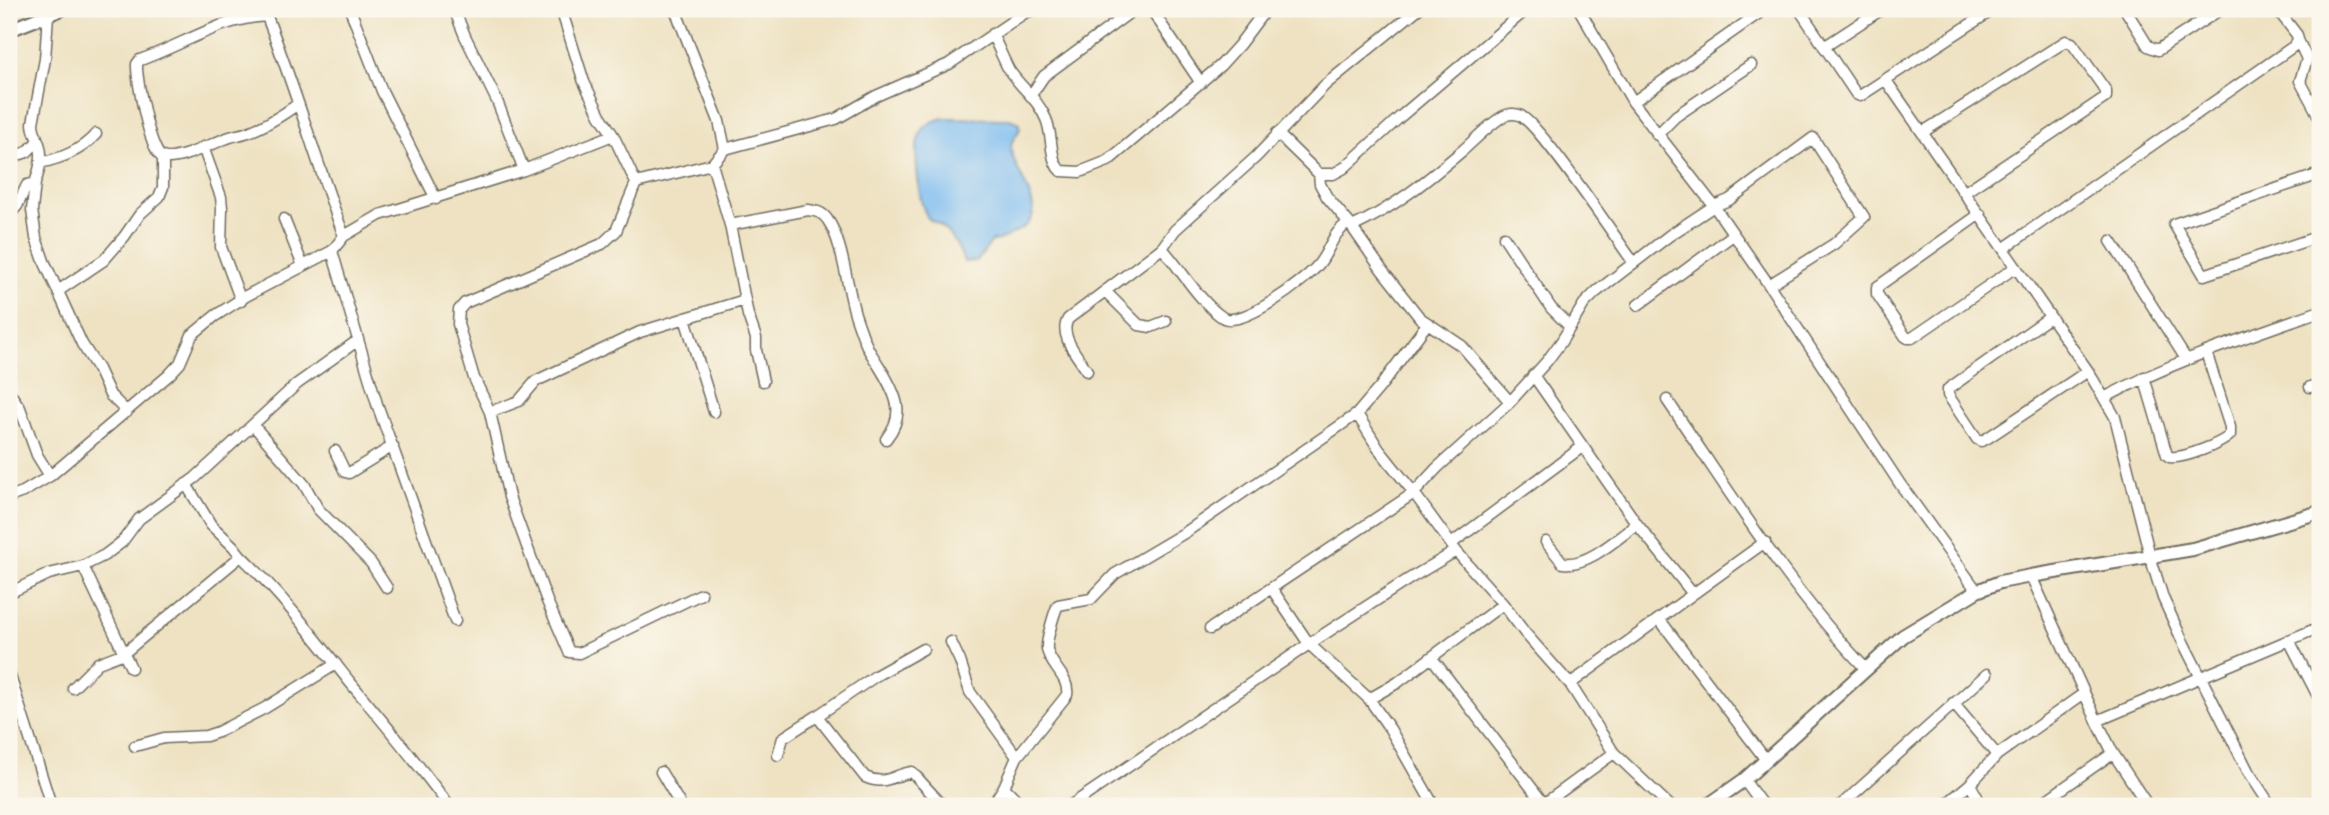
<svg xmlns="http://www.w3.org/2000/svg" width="2329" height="815" font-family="Cardo,serif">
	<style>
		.water { fill: #7dbcf0; stroke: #54748e; stroke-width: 2 }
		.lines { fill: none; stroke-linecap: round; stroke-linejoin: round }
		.minor-casing { stroke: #6f6b60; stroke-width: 13 }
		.tertiary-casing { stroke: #6f6b60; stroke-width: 16 }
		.minor { stroke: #fff; stroke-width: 10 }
		.tertiary { stroke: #fff; stroke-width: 12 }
	</style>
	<rect width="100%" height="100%" fill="#fbf7ec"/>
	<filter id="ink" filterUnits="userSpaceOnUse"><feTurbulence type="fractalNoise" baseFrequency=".0143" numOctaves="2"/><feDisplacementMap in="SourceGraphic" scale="14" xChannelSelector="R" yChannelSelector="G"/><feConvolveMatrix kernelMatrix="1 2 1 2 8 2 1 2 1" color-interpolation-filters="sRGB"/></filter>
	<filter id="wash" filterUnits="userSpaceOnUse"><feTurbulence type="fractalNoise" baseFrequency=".00686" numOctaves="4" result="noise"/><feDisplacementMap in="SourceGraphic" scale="28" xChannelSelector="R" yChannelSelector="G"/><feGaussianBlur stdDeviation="1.57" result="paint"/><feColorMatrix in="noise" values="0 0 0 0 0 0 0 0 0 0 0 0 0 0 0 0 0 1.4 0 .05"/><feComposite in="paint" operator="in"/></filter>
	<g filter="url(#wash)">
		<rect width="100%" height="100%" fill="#eee2c2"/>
		<!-- water -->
		<path class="water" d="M945,118L1009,119L1018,122L1020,128C1018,135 1011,139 1011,147C1011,171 1053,212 1021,229C1011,234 1004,240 992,241L977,261L964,262C959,246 952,236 940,225C935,221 930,222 927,216C921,206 919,191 918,179C915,153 912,123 945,118Z"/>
	</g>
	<g filter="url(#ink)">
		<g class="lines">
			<!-- minor casing -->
			<g class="minor-casing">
				<path id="minor" d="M264,9C294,84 316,161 344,236
					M350,9L382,91L436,199
					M454,9L465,36L497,101L524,170
					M561,9L584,82L600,115L613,135L636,183L712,164L725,149L836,119L876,96L949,64L1026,12L1040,9
					M675,9L719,121L725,149
					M1151,9L1201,83
					M1579,9L1633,102L1714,206L1769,285L1900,484L1977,591
					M1799,9L1856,94L1860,96L1994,9
					M2125,9L2148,46L2158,50L2221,9
					M267,16C221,18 183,45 140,60L137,64C136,78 150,152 162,157C177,163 214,142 230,137C236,135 244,134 251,131C267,125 284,114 298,104
					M992,34C998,46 1003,59 1009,70C1020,87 1038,99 1046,119C1053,134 1049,161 1061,171L1080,172L1108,161L1221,65L1239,45L1266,9
					M2298,40L2307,59L2300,81L2320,118
					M1824,47L1882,9
					M1885,79L2088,371L2115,417L2150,556L2163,598L2182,640L2248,771L2271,806
					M1031,95L1044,76L1129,13L1138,9
					M1633,102L1765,9
					M1923,132L2066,41L2072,43L2106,91V97L1965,192
					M1277,133L1319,174L1320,184L1327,197L1349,223L1382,270L1420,318L1462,346L1510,402
					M1657,135L1676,116L1751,65
					M203,147L221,197L222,208L221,247L241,301
					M9,158L27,152L38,141
					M40,163C62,158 81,151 96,134
					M712,164L730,225L748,315L756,338V350L763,381
					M1319,174H1333L1344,168L1400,117L1527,9
					M2320,174L2174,224L2204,275L2320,236
					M35,183L32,210L36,238L44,261L82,344L98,369L110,395L127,412
					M636,183L616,231L602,244L465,303L459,310L458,324L474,378L490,412L509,497L547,601L569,652L579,653L701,594
					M1980,214L1877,287V294L1905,336L1908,338H1912L2016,267
					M9,215L17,206L27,185L35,183C39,172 43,158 40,147C38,138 33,132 33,123L45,59L48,15
					M284,219L303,266
					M730,225L808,210C816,211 822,212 827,219C843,240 847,290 856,317C860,328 864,342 870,352C879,366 894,388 897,405C899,418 894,429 886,439
					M1352,227C1392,209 1429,179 1462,151C1475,140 1489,124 1504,116C1508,114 1515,113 1519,115C1539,122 1616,239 1634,263
					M1504,237L1551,308L1570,327
					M2111,241L2186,359
					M1162,248C1180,268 1200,302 1222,317C1240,330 1306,280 1318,265C1330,251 1332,232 1349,223
					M2003,249L2294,46L2298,40L2297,35L2277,9
					M332,251L377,404L455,621
					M58,291L104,260L124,237L140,214L159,197L163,187V157
					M1105,291L1139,325L1151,327L1166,321
					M1638,305L1733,235
					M2050,317L1948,389V395L1977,439L1981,441L1986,439L2088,371
					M685,318L714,412
					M1427,324L1380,387L1357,414L1378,448L1414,493L1456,551L1503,604L1525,633L1570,684L1614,753L1670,806
					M1087,371C1079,357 1058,336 1068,319L1162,248L1175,230L1256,157L1325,85L1418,9
					M1533,375L1637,524L1693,594L1570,684
					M2144,377L2167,455L2170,457C2183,459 2221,444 2230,435V427L2206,352
					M2310,387L2320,384
					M9,392L20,408L37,455L50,476
					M2104,398C2173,361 2247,337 2320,311
					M1667,400C1730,492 1789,589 1866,669
					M490,412L519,401L536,381L640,332L745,300
					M253,425L304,484L318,509L371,563L387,588
					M335,451L345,472L349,473L393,446
					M9,497L23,492L50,476L169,375L180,363L192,335L215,316L246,296L332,251L344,236L380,215L524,170L613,135
					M1546,542L1563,563C1587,567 1618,538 1637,524
					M1451,544L1582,447
					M241,556C281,594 315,638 349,681C383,722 418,763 449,806
					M83,566L131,668
					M2031,576L2097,721L2113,753L2148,806
					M1272,589L1309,644L1369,699L1390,729L1434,806
					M9,593L49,574L83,566L105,555L122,542L139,519L195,478L297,384L357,341
					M1693,594L1765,542
					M1660,620L1766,760
					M1210,629L1414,493L1437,468L1510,402L1547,361L1561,342L1584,304L1596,292L1670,235L1714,206L1729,200L1813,138L1864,217L1834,244L1769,285
					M2289,640L2320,700
					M951,642L960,661L970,692L1017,757
					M1432,658L1544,804
					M9,673L51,805
					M73,688L98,663L124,653L241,556L233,546L211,525L186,484
					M1369,699L1397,683L1503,604
					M1953,703L1997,755
					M817,716L877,675L923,649
					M2097,721L2320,627
					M135,746L164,738L206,736L218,732L265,708L336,664
					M778,755L783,738L817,716L865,777C885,786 893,775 912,772L943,806
					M661,772L681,806
					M1744,780L1763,806
					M1970,784L1982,806
					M1004,787L1023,806
					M992,806L1004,787L1017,757L1067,695C1070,677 1049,665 1047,649C1046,641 1054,613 1058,605L1091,599L1115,574L1186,532L1357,414
					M1070,806L1309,644L1409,579L1456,551
					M1541,806L1614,753
					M1840,806L1987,674
					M1944,806L1970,784L1997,755L2083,694
					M2038,806L2113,753"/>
			</g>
			<!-- tertiary casing -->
			<g class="tertiary-casing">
				<path id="tertiary" d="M9,30L62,9
					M1707,806L1744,780L1903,636L1977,591L2000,582L2031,576L2193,549L2320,512"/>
			</g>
			<!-- minor -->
			<use href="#minor" class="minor"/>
			<!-- tertiary -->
			<use href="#tertiary" class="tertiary"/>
		</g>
	</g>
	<!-- margin -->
	<rect width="2329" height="815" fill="none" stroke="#fbf7ec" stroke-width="35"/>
</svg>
